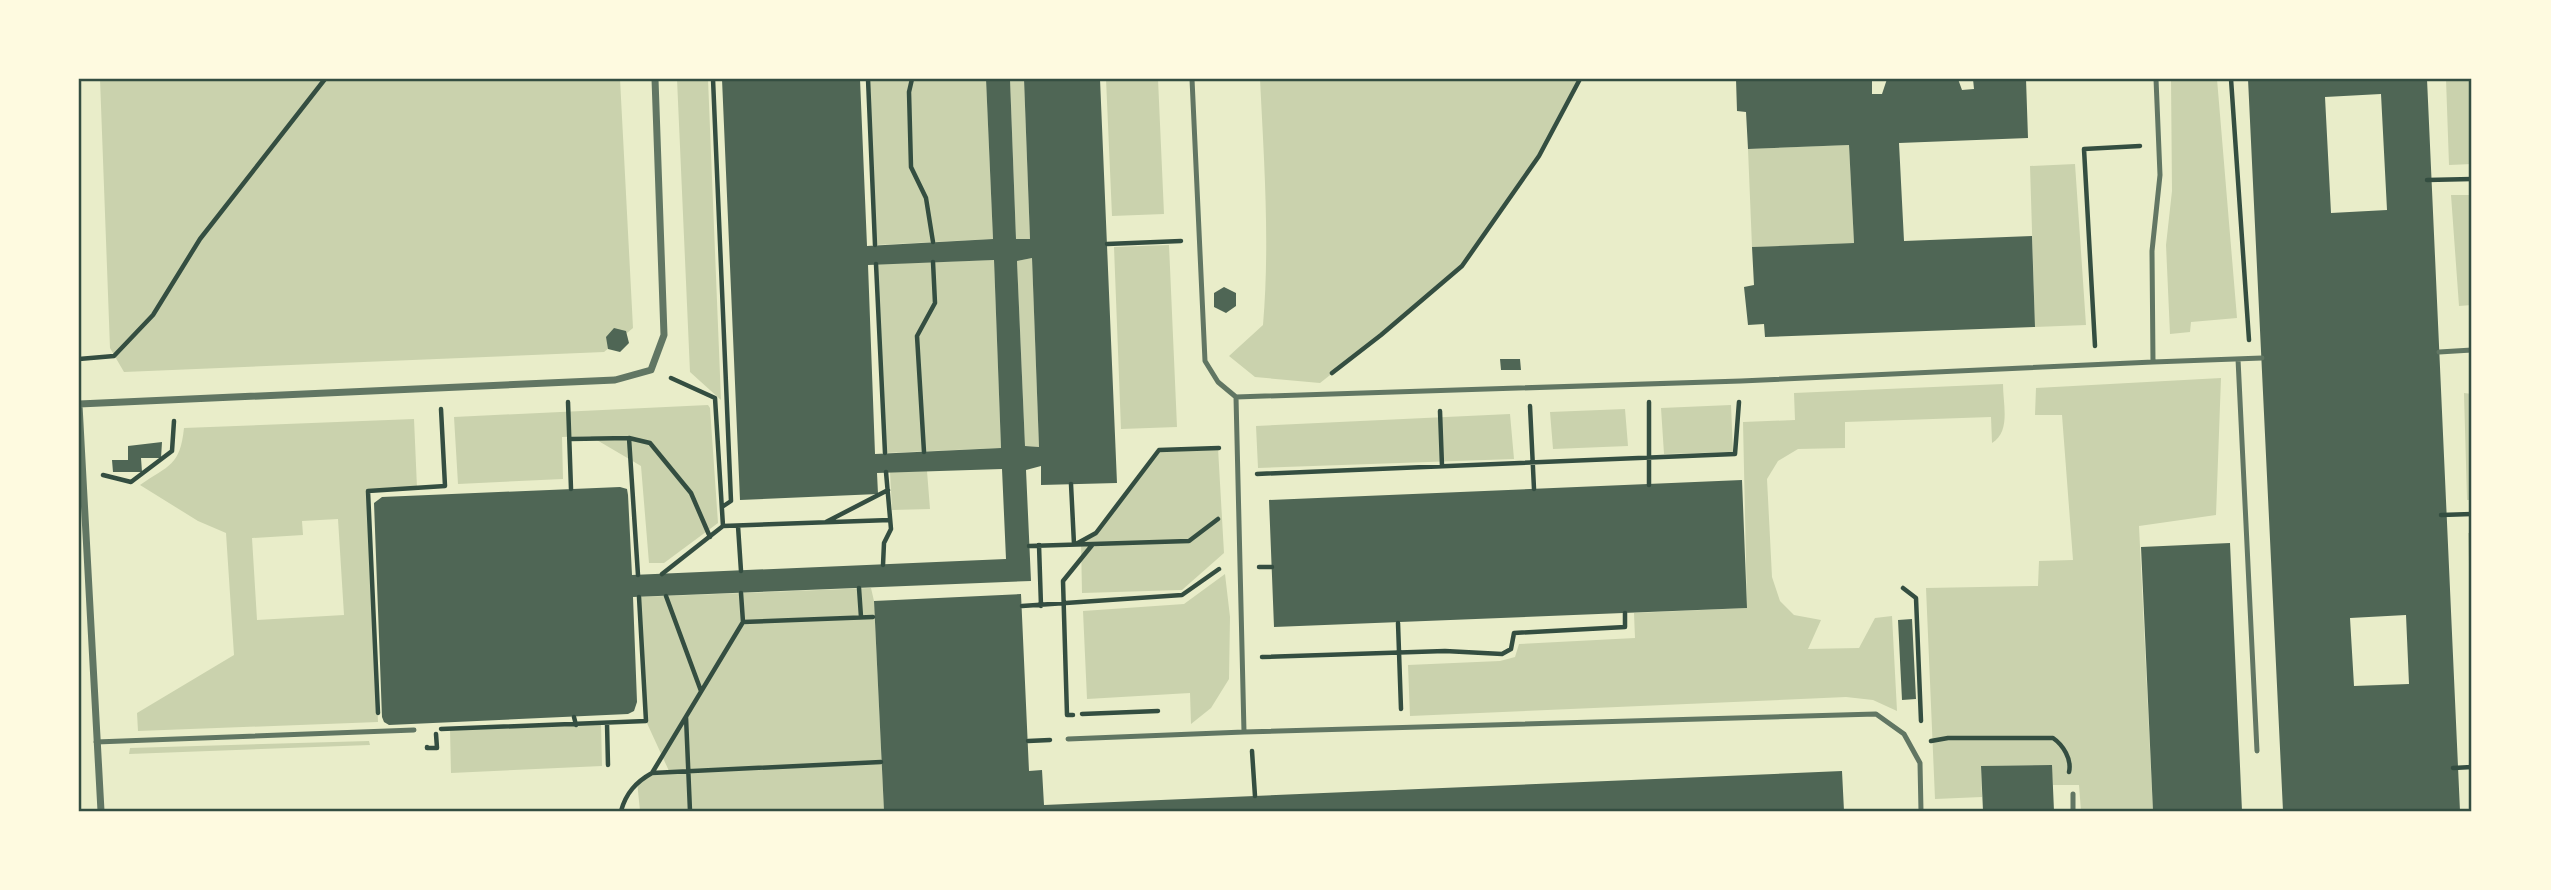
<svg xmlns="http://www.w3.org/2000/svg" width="2551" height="890" font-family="'Space Grotesk',sans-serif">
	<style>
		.green { fill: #cad2ad; fill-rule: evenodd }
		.building { fill: #4f6655; fill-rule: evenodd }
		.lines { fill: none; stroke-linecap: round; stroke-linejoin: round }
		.path { stroke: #344e41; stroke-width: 4.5 }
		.service { stroke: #617663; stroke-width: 5 }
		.minor { stroke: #617663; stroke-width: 7 }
		.neatline { fill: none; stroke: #344e41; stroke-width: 2.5 }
	</style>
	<rect width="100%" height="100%" fill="#e9edc9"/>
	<!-- green -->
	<path class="green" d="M100,79H620L633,328L604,352L124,372L110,348Z
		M677,79H708L721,400L690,372Z
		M868,79H986L993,239L875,245Z
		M1010,79H1024L1030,239H1016Z
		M1106,79H1158L1164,214L1112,216Z
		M1260,79H1580L1539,156L1462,266L1381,335L1320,383L1255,377L1229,356L1263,325C1270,243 1264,161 1260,79Z
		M2171,79H2217L2237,318L2191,322L2190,332L2170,334L2166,245L2172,191Z
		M2446,79H2471L2472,164L2449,165Z
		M1849,145L1854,243L1752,247L1748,149Z
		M2075,164L2086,325L2035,327L2030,166Z
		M2451,195H2471L2472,305L2459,306Z
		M1169,245L1177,427L1121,429L1114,247Z
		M1032,258L1039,447L1025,446L1017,261Z
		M994,260L1001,448L885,453L876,264Z
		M2221,378L2216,515L2139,526L2153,811H2081L2079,785H2053L2051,765L1981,766L1982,797L1935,799L1926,588L2038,586L2039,561L2073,560L2062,415H2035L2036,388Z
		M2003,384C2003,404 2011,432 1992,443L1991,417L1845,422V448L1798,449L1778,461L1767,479L1772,577L1780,601L1794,615L1821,620L1808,649L1859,648L1875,618L1892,616L1897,711L1873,700L1846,697L1410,716L1408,665L1500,661L1515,657L1519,644L1635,638L1634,613L1747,608L1743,422L1795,420L1794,393Z
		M2464,393L2472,394V500H2467Z
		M708,405L710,408L718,523L664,563H649L641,466L590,436L562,437L563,479L458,484L454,417Z
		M1731,405L1733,452L1664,454L1661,408Z
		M1625,409L1628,446L1553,449L1550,412Z
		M1510,414L1514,459L1258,468L1256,426Z
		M414,419L417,488L368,491L378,722L138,731L137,713L234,655L226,533L198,521L140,485C169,465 180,466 184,428ZM338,519L344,615L257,620L252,538L303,535L302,521Z
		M1218,448L1224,553L1182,590L1082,593L1081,541L1096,533L1159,450Z
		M927,471L930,509L892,510L890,472Z
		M2468,533H2472V655Z
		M1225,574L1230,617L1229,679L1211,708L1191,724L1190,693L1087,699L1083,611L1184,604Z
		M871,588L874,601L884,811H640L637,781L652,773L669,771L646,721L639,597Z
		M601,723L602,766L451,773L450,729Z
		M369,741L370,745L129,754L130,748Z"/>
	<!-- building -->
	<path class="building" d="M722,79H860L867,246L993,239L986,79H1010L1016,239H1030L1024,79H1100L1117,483L1041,485V466L1026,470L1031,581L633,597L637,702L634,711L628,714L389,725L384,722L382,717L374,503L382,497L620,487L627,489L628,495L632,575L1006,559L1002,469L877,473L878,494L740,500ZM1032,258L1039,447L1025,446L1017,261ZM994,260L1001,448L875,454L868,265Z
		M1736,79H1872V94H1882L1887,79H1958L1962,90L1974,89L1973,79H2026L2028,138L1899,143L1904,241L2032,236L2035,327L1765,337L1764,324L1748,325L1744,287L1754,285L1752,247L1854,243L1849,145L1748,149L1746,112L1737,111Z
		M2248,79H2427L2460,811H2283ZM2381,94L2387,210L2331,213L2325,97ZM2406,615L2409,684L2354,686L2350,618Z
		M1224,287L1236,293V306L1226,313L1214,307V293Z
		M614,328L626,331L629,343L620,352L608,349L606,337Z
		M1500,359H1520L1521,370H1501Z
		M162,442L161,458H141L142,472H113L112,460H128V446Z
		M1742,480L1747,608L1274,627L1269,500Z
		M2230,543L2242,811H2153L2141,547Z
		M1021,594L1029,771L1042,770L1044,805L1842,771L1844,811H884L874,601Z
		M1912,619L1916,699L1902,700L1898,620Z
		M2052,765L2054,811H1983L1981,766Z"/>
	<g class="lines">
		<!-- path -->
		<path class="path" d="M713,79L731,501L722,507
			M868,79L875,245
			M912,79L909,92L911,167L926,198L933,242
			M2231,79L2249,340
			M2427,180L2472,179
			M1107,244L1181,241
			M876,264L885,453
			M2095,346L2084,149L2140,146
			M79,359L114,356L153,315L200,239L325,79
			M1332,373L1381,335L1462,266L1539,156L1580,79
			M671,378L715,398L723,526L890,520
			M568,402L571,489
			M1649,402V485
			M1530,406L1534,489
			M1440,411L1442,466
			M629,438L650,443L691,493L710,537
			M570,439L629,438L638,575
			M924,452L917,336L935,303L933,262
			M1257,474L1735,454L1739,402
			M103,475L131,482L172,451L174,421
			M1071,484L1074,544
			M2441,515L2472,514
			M826,522L888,490
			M738,526L741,571
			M1076,544L1096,533L1159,450L1219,448
			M1093,544L1189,541L1218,519
			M1039,545L1041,606
			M1029,546L1093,544L1063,581L1067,715H1073
			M883,565L884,543L891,529L886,472
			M1259,567H1272
			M662,574L723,526
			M859,588L861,617
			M1903,588L1916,598L1921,721
			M741,593L743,622L873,617
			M666,596L701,691
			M1022,606L1182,595L1219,569
			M1398,623L1401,709
			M1262,657L1445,651L1502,654L1511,649L1514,633L1625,627V613
			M378,713L368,491L445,486L441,409
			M1082,714L1158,711
			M574,717L576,725
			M686,717L690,811
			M607,723L608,765
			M441,729L646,721L639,597
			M1028,741L1050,740
			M1931,741L1948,738H2053C2063,745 2072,759 2069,772
			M427,747V748H437L436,734
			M1252,751L1255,796
			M2453,768L2472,767
			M652,773L743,622
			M621,811C626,793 636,782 652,773L881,762"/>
		<!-- service -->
		<path class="service" d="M1192,79L1205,361L1218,382L1236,397L1741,381L2153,362L2152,251L2160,175L2156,79
			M2439,352L2472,350
			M2238,359L2257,751
			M2153,362L2262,358
			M1236,397L1244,732L1876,714L1904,734L1920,763L1921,811
			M1068,739L1244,732
			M96,742L414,730
			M2073,794V811"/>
		<!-- minor -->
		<path class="minor" d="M79,404L615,380L651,370L664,335L655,79
			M79,405L101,811"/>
	</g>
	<!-- border -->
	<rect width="2551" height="890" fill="none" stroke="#fefae0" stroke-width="161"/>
	<rect x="80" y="80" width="2390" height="730" class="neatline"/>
</svg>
